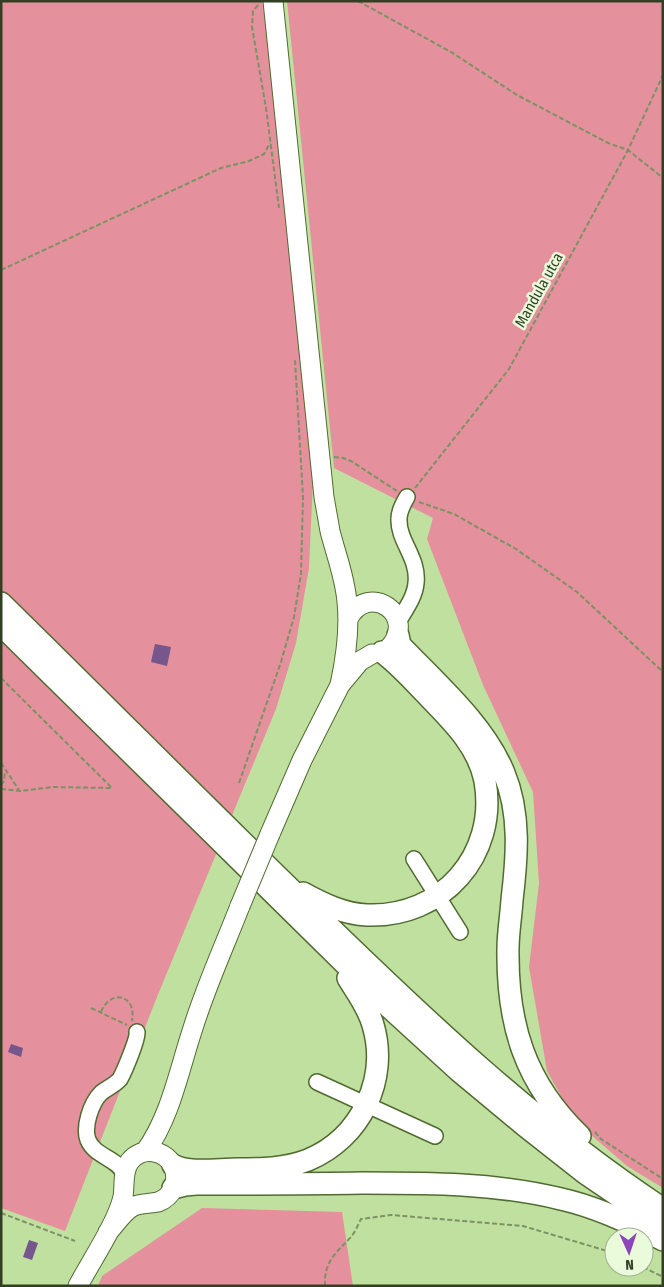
<svg xmlns="http://www.w3.org/2000/svg" width="664" height="1287" font-family="'Fira Sans Condensed',sans-serif">
	<style>
		.green { fill: #e5909d }
		.building { fill: #75568d }
		.lines { fill: none; stroke-linecap: round; stroke-linejoin: round }
		.minor-casing { stroke: #506b30; stroke-width: 18 }
		.major-casing { stroke: #506b30; stroke-width: 21 }
		.highway-casing { stroke: #506b30; stroke-width: 24 }
		.path { stroke: #7b9264; stroke-width: 2; stroke-dasharray: 5 2.5; stroke-linecap: butt }
		.minor { stroke: #fff; stroke-width: 15 }
		.major { stroke: #fff; stroke-width: 19 }
		.highway { stroke: #fff; stroke-width: 21 }
		.major-bridge-casing { stroke: #506b30; stroke-width: 21; stroke-linecap: butt }
		.major-bridge { stroke: #fff; stroke-width: 19 }
		.labels { text-anchor: middle; dominant-baseline: central; stroke-width: 5; stroke-linejoin: round; paint-order: stroke }
		.street-label { font-size: 15px; fill: #323f25; stroke: #eafbdb }
	</style>
	<rect width="100%" height="100%" fill="#c0e0a0"/>
	<!-- green -->
	<path class="green" d="M1,1H261L268,14L314,458L309,568L296,643L276,709L157,997L65,1231L1,1208Z
		M287,1H663V1188L627,1166L575,1121L547,1071L529,967L539,883L533,792L483,685L427,539L433,518L334,468Z
		M202,1208L342,1212L353,1286H98L102,1276Z"/>
	<!-- building -->
	<path class="building" d="M155,644L171,647L167,666L151,662Z
		M11,1044L23,1048L21,1057L8,1052Z
		M29,1240L38,1243L32,1260L23,1257Z"/>
	<g class="lines">
		<!-- minor casing -->
		<g class="minor-casing">
			<path id="minor" d="M398,622C405,610 415,597 416,583C419,558 398,541 399,519C399,511 403,504 407,497
				M414,859L460,932
				M317,1082L435,1136
				M124,1174C118,1158 95,1157 88,1140C83,1127 91,1103 101,1093C107,1088 115,1085 120,1079C124,1072 138,1039 137,1032"/>
		</g>
		<!-- major casing -->
		<g class="major-casing">
			<path id="major" d="M273,1L324,497C326,508 328,520 330,531C336,555 345,577 347,602C350,630 346,657 340,685
				M348,619C369,580 419,616 389,648
				M270,834L302,760L340,685L360,661L372,654
				M145,1152C171,1116 179,1070 193,1028C206,986 224,947 240,906
				M78,1286C91,1261 117,1223 123,1197C125,1185 122,1171 130,1161C136,1154 145,1150 154,1152C163,1153 171,1160 174,1168C179,1182 172,1197 158,1202C149,1204 140,1203 132,1207C123,1212 115,1225 108,1232"/>
		</g>
		<!-- highway casing -->
		<g class="highway-casing">
			<path id="highway" d="M1,603C105,705 208,809 313,911C423,1018 534,1124 663,1209
				M1,625L390,1008L459,1071L524,1125L585,1173L663,1226
				M398,635L400,645C436,683 484,724 504,773C521,814 517,858 512,900C511,916 508,933 508,949C507,1025 525,1083 580,1136
				M303,893C323,904 344,914 367,915C442,918 498,855 485,781C478,744 448,717 423,691C410,677 397,663 382,652
				M173,1165C190,1174 217,1169 237,1169C260,1169 285,1169 308,1160C361,1138 389,1079 373,1025C368,1007 357,993 348,978
				M173,1188L185,1185L196,1184C251,1184 307,1184 362,1183C429,1183 496,1183 561,1199C597,1207 631,1223 663,1240"/>
		</g>
		<!-- path -->
		<path class="path" d="M358,1L451,52L517,95L608,143L628,150L663,178
			M258,5L253,11L252,27L266,108L279,208
			M1,270L221,168L249,161L264,154L270,143
			M334,457L343,458L351,461L397,491
			M415,488L509,369L628,150L663,75
			M419,502L454,514L516,549L577,592L663,672
			M1,678L112,788
			M1,763L19,790
			M239,783L281,662L294,617L301,574L303,497L295,360
			M1,785L4,781L5,771
			M1,789L20,791L53,787L112,788
			M91,1008L127,1025
			M101,1012C111,988 137,995 132,1021
			M595,1132L601,1139L663,1179
			M1,1213L75,1241
			M643,1267L663,1277
			M325,1286C324,1261 336,1253 351,1237C355,1232 358,1225 361,1219L391,1215L523,1226L614,1253"/>
		<!-- minor -->
		<use href="#minor" class="minor"/>
		<!-- major -->
		<use href="#major" class="major"/>
		<!-- highway -->
		<use href="#highway" class="highway"/>
		<!-- major-bridge casing -->
		<g class="major-bridge-casing">
			<path id="major-bridge" d="M240,906L270,834"/>
		</g>
		<!-- major-bridge -->
		<use href="#major-bridge" class="major-bridge"/>
	</g>
	<g class="labels">
		<!-- street labels -->
		<g class="street-label">
			<text transform="translate(539 290) rotate(-61)">Mandula utca</text>
		</g>
	</g>
	<!-- border -->
	<rect width="664" height="1287" fill="none" stroke="#323f25" stroke-width="5"/>
	<!-- north arrow -->
	<g transform="translate(629 1252) rotate(177)"><circle r="24" fill="#eafbdb" stroke="#a0b092"/>
	<path d="M0-4L9 19L0 12L-9 19Z" fill="#8c46b9"/>
	<text y="-8" font-size="14" font-weight="bold" text-anchor="middle" fill="#323f25">N</text>
	</g>
</svg>
